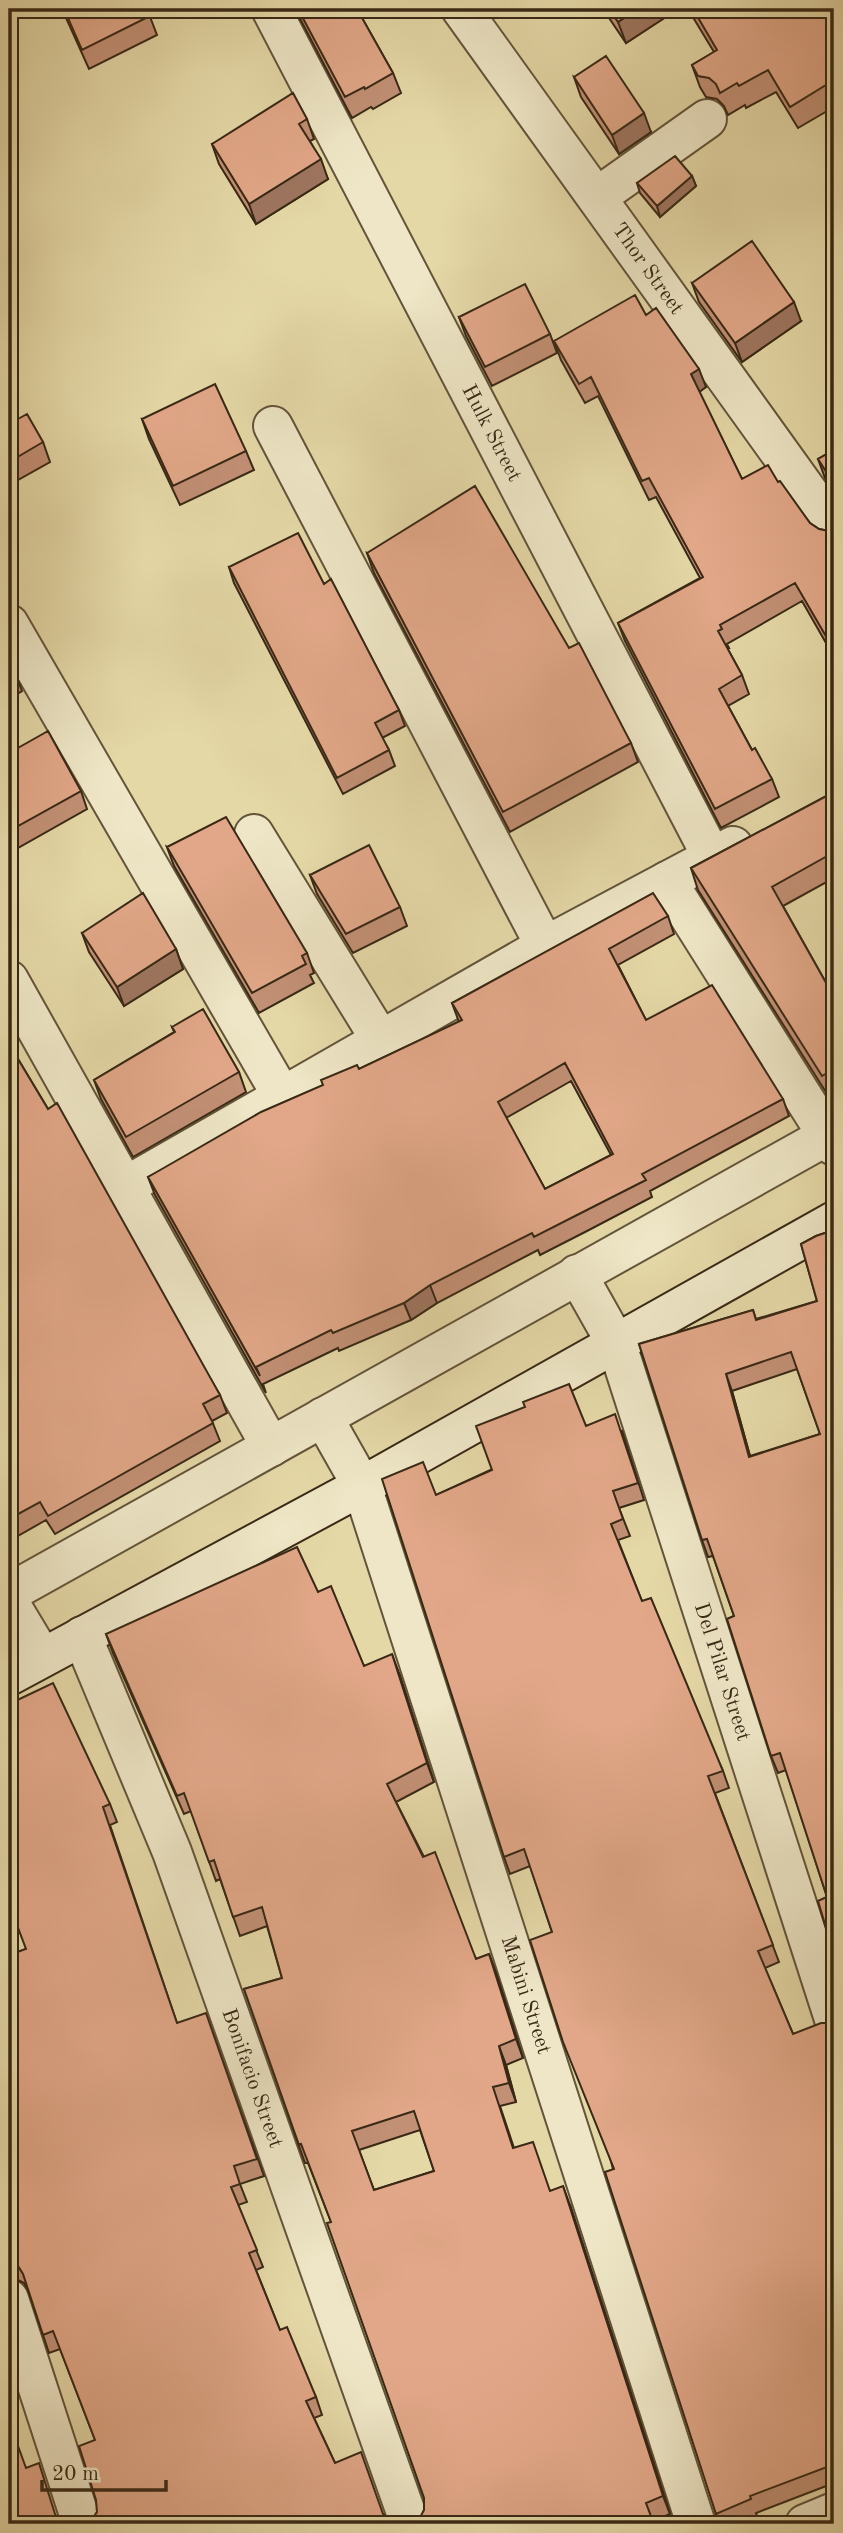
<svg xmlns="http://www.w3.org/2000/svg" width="843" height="2533" font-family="'Old Standard TT',serif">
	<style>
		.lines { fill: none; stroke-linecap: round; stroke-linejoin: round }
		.street-casing { stroke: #63543a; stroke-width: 42 }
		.secondary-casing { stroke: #382815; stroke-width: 42 }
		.street { stroke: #eee6c6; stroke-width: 38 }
		.secondary { stroke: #eee6c6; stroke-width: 38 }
		.wall { fill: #c29075; stroke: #382815; stroke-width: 2; fill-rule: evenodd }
		.shaded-wall { fill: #9e755f; stroke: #382815; stroke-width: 2 }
		.building { fill: #e1a788; stroke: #382815; stroke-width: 2; fill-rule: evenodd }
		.labels { text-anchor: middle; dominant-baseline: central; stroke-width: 5; stroke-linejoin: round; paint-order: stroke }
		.street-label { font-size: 21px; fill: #382815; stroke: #eee6c6 }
	</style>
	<rect width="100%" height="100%" fill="#e5d8a7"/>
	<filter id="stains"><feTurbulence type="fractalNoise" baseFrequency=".00286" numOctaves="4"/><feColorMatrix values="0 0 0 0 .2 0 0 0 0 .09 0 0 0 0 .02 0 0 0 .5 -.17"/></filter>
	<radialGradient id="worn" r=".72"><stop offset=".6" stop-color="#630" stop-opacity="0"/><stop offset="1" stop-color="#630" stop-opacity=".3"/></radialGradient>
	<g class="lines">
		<!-- street casing -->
		<g class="street-casing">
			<g id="street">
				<path id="s1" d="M271,9L712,857"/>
				<path id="s2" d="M461,9L834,528"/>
				<path d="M597,197L707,119"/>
				<path d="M273,426L545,946"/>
				<path d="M9,624L282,1096"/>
				<path d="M254,834L380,1039"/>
				<path d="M667,881L834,1146"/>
				<path d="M9,980L271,1447"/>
				<path d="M124,1187L545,946L733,846"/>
				<path id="s3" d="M577,1274L617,1345L834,2019"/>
				<path id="s4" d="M323,1417L362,1486L696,2524"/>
				<path d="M9,1593L834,1132"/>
				<path d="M9,1602L42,1657"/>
				<path id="s5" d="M82,1636L172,1852L410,2524"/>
				<path d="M9,2299L82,2524"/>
				<path d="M805,2524L834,2512"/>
			</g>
		</g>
		<!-- secondary casing -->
		<g class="secondary-casing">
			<path id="secondary" d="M9,1676L362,1486L834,1221"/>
		</g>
		<!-- street -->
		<use href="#street" class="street"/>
		<!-- secondary -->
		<use href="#secondary" class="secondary"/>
	</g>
	<!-- wall -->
	<path class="wall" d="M62,9H147L157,35L89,69Z
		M295,9H357L393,73L401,93L373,109L371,107L352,118Z
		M603,9H678L626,43Z
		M688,9H834V107L798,128L776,92L746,108L745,105L728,115L724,106L717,99L706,97L700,87L692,65L714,52Z
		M574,77L651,132L619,154L581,97Z
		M307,119L314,139L310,141L328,179L256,224L219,164L212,144Z
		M692,176L696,186L660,217L640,193L637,183Z
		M692,283L801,321L742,362L699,302Z
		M646,315L706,387L699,392L742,479L778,482L810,523L819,529L829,531L834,529V657L802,601L727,644L729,648H727L742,675L749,694L728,706L752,750L772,779L779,797L721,828L625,641L618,623L700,578L656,497L649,500L598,396L585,403L561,360L554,341Z
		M459,317L550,334L557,353L492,386L466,336Z
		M142,419L246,451L254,470L180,505L149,439Z
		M9,424L43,442L50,462L9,485Z
		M834,450V492L825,478L818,459Z
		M367,553L569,648L631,743L638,762L510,832L374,573Z
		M229,567L324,584L399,710L405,726L382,738L389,750L395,766L343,794L234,583Z
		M9,661L15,672L22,691L9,699Z
		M9,753L81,791L87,809L9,853Z
		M834,792V878L783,906L834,997V1094L829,1097L698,890L691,868Z
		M167,847L307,953L314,973L310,975L314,983L259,1013L174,866Z
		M310,875L400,907L407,926L353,953L317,894Z
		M668,916L674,934L618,965L646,1020L783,1099L789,1116L650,1191L652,1197L587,1231L540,1255L538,1250L437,1303L411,1320L339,1351L338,1348L263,1384L266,1393L155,1195L148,1177L359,1069L459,1022L452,1003ZM571,1081L611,1155L545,1189L506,1118Z
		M82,933L176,949L183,969L124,1006L89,952Z
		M172,1027L239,1072L246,1092L133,1157L101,1099L94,1080L174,1032Z
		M9,1044L220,1395L227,1413L212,1421L220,1441L55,1534L46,1520L9,1541Z
		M834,1230V1954L818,1901L827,1897L786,1770L778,1773L771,1756L727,1619L734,1616L713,1556L708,1557L702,1540L639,1344L753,1310L756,1319L817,1301L801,1244L816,1236ZM797,1369L820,1434L750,1456L732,1391Z
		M586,1426L622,1431L644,1500L619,1508L630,1536L618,1540L642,1601L723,1771L729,1788L715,1793L779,1962L765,1968L793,2034L834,2023V2483L756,2513L757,2516L737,2524H720L716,2514L613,2169L552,1932L530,1866L510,1874L504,1857L436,1495Z
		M318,1592L364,1666L399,1673L434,1782L396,1802L476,1959L489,1954L496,1973L523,2058L506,2065L516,2102L500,2106L514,2148L550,2191L570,2205L670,2514L653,2521L654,2524H419L424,2510V2498L331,2222L308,2163H305L244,1989L282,1978L267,1926L240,1936L220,1879L216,1881L191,1811L184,1814L113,1653L106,1634ZM420,2130L434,2171L374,2190L359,2150Z
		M9,1704L110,1804L117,1822L110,1825L177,2023L212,2031L264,2176L240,2184L247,2202L238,2205L263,2267L256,2270L280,2330L316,2397L322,2415L314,2418L335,2463L383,2514L91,2521L97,2512L95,2440L60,2349L49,2353L28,2290L24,2283L14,2278H9V1955L26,1949Z
		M9,2392L12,2401L9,2403Z"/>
	<!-- shaded-wall -->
	<path class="shaded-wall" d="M637,9H678L626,43L618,22Z
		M644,113L651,132L619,154L612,135Z
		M321,159L328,179L256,224L249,204Z
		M692,176L696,186L660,217L657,206Z
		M794,302L801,321L742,362L735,343Z
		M699,369L706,387L698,393L691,374Z
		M176,949L183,969L124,1006L117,987Z
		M430,1285L437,1303L411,1320L404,1303Z
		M726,1374L732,1391L755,1474L749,1457Z
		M392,1654L399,1673L434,1782L427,1763Z
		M489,1954L496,1973L523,2058L516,2039Z
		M499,2046L506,2065L516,2102L509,2083Z
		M563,2186L570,2205L670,2514L663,2496Z"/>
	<!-- building -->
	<path class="building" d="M64,9H147L150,16L82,50Z
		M298,9H357L393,73L365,89L364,87L345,97Z
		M609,9H637L618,22Z
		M693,9H834V80L790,107L768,70L739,86L737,83L720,93L716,84L709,78L698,76L692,65L717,50Z
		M606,56L644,113L612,135L574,77Z
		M293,93L307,119L299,124L321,159L249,204L212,144Z
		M675,156L692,176L657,206L637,183Z
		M752,241L794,302L735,343L692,283Z
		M525,284L550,334L485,367L459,317Z
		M635,295L646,315L656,308L699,369L691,374L742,479L768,465L778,482L780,481L810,523L819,529L829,531L834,529V650L795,583L720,625L722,629L718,631L742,675L719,689L752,750L755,748L772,779L715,809L618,623L703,577L649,478L642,481L591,377L579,384L554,341Z
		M215,384L246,451L173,486L142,419Z
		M27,414L43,442L9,462V424Z
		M834,450V484L818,459Z
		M475,486L569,648L579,643L631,743L503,812L367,553Z
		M298,533L324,584L331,579L399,710L375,723L389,750L337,778L229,567Z
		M9,661L15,672L9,676Z
		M48,731L81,791L9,831V753Z
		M834,792V863L829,855L772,887L834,997V1069L822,1076L691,868Z
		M226,817L307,953L302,956L306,964L252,993L167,847Z
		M369,845L400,907L346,934L310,875Z
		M143,893L176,949L117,987L82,933Z
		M653,893L668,916L609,949L646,1020L712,985L783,1099L642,1174L646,1180L581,1213L534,1237L532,1233L430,1285L404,1303L333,1333L331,1330L256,1367L260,1376L148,1177L261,1112L323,1085L321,1080L357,1065L359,1069L462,1020L452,1003ZM565,1063L613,1154L545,1189L498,1102Z
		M203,1009L239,1072L126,1137L94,1080L175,1032L172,1027Z
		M9,1044L48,1109L57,1103L220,1395L203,1404L213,1423L48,1516L40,1502L9,1519Z
		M834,1230V1954L818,1901L827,1897L780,1753L771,1756L727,1619L734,1616L707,1539L702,1540L639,1344L753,1310L756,1320L817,1301L801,1244L816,1236ZM791,1352L820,1434L749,1457L726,1374Z
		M569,1384L586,1426L615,1414L638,1483L613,1491L623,1519L611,1524L642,1601L651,1598L723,1771L708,1776L773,1945L758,1951L793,2034L821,2023H834V2471L832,2465L750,2496L751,2499L716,2514L605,2172L614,2169L563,2042L530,1940L552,1932L524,1849L504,1857L382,1479L423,1462L436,1495L492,1470L476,1426L525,1407L523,1402Z
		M297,1547L318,1592L331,1586L364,1666L392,1654L427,1763L387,1784L423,1857L435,1852L476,1959L489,1954L516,2039L499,2046L509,2083L493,2087L513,2148L533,2142L550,2191L563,2186L663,2496L646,2503L652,2519L639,2524H419L418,2521L424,2510V2498L327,2223L331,2222L301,2144L299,2145L244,1989L282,1978L262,1907L233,1917L214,1860L209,1862L184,1793L177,1796L106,1634ZM414,2111L434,2171L374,2190L352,2131Z
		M53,1683L110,1804L103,1807L177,2023L206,2013L257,2159L234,2166L240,2184L231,2187L257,2250L249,2253L280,2330L287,2327L316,2397L306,2401L335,2463L361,2452L383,2514L394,2524H87L91,2521L97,2512L96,2500L79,2446L95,2440L53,2331L43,2335L23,2274L18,2266L9,2261V1955L26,1949L9,1904V1704Z
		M9,2421L26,2468L39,2463L55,2514L60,2522L64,2524H9Z"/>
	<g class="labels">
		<!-- street labels -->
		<g class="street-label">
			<text stroke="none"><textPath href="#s2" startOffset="320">Thor Street</textPath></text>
			<text stroke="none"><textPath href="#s1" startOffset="478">Hulk Street</textPath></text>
			<text stroke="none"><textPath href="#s3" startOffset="425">Del Pilar Street</textPath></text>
			<text stroke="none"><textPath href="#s4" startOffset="614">Mabini Street</textPath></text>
			<text stroke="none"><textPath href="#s5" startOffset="474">Bonifacio Street</textPath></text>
		</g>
	</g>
	<!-- margin -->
	<rect width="843" height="2533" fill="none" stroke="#e5d8a7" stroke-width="35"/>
	<rect x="10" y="10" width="822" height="2512" fill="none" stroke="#382815" stroke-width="3.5"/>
	<rect x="18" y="18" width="808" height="2498" fill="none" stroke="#382815" stroke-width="2"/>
	<!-- scale -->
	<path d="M42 2480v10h124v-10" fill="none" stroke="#382815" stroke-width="3.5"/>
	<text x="52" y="2480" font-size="21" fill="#382815" stroke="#eee6c6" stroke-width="5" paint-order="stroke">20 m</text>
	<rect width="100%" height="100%" filter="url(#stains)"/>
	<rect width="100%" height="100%" fill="url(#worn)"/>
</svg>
